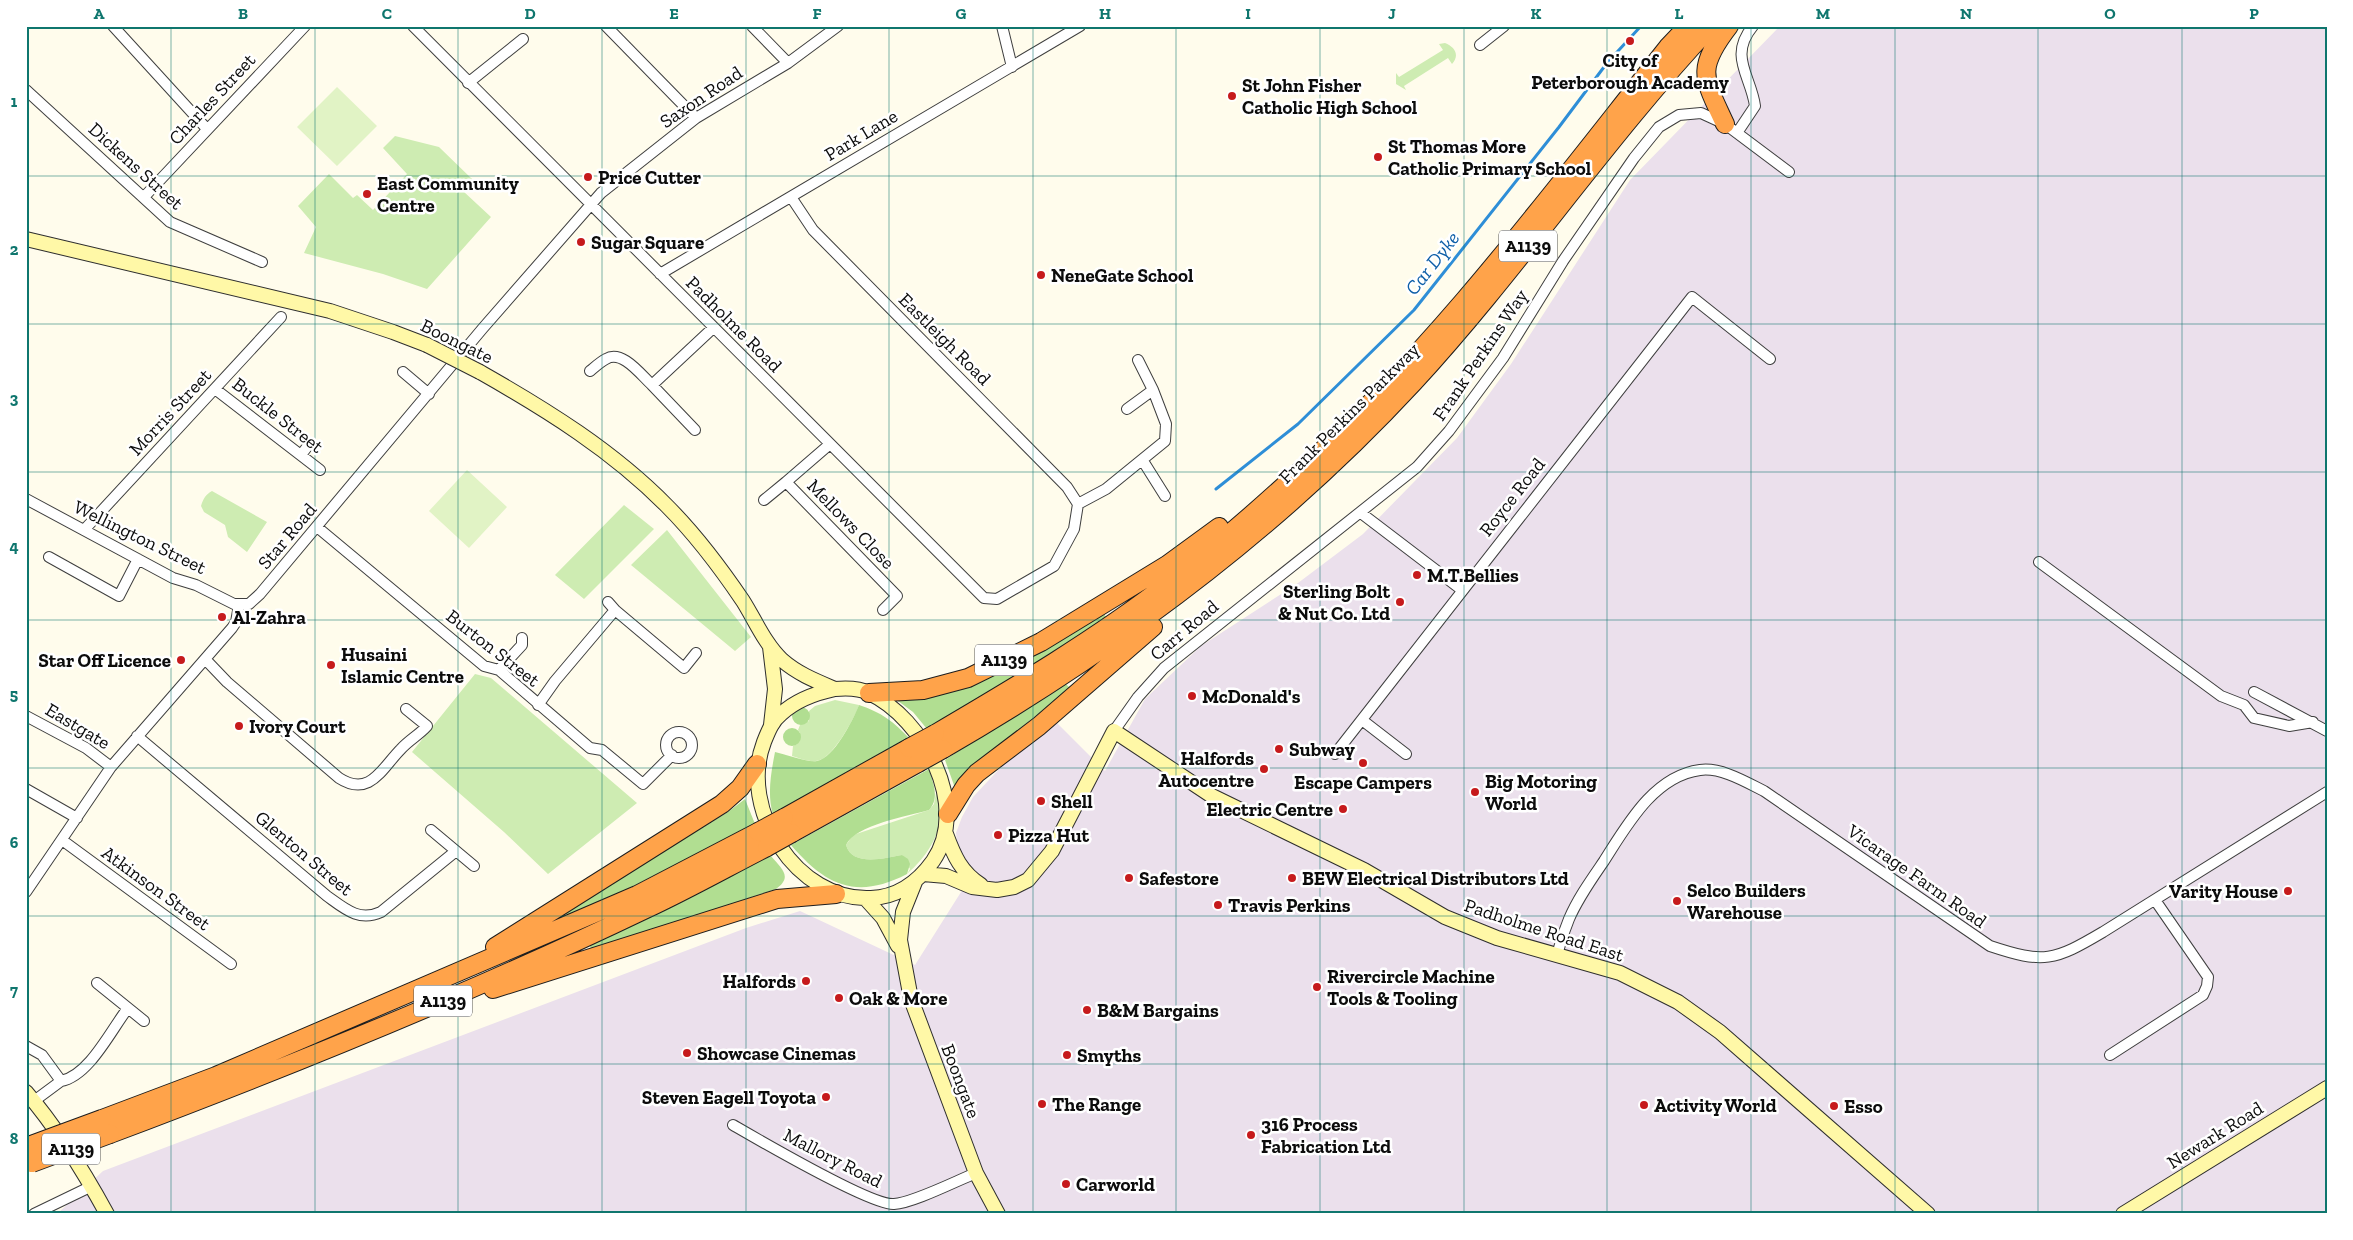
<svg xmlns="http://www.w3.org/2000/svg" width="2353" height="1240" font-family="'Zilla Slab',serif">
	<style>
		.industrial { fill: #ebe0ec }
		.green { fill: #ceecb2 }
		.forest { fill: #b1de91 }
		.pitch { fill: #e1f3c5 }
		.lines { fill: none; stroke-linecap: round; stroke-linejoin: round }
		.stream { stroke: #2e8ed7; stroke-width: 3 }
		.street-casing { stroke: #3f3f3f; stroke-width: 12 }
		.secondary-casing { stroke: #2e2e2e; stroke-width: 16 }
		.highway-casing { stroke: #1d1d1d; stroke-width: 20 }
		.street { stroke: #fff; stroke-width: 10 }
		.secondary { stroke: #fff8a7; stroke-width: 14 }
		.highway { stroke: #ffa34a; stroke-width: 18 }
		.secondary-bridge-casing { stroke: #2e2e2e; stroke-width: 16; stroke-linecap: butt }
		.highway-bridge-casing { stroke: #1d1d1d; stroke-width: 20; stroke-linecap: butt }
		.secondary-bridge { stroke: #fff8a7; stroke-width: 14 }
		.highway-bridge { stroke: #ffa34a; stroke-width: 18 }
		.grid { fill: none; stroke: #0f766e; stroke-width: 1; stroke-opacity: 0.55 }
		.poi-dot { fill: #c61a1c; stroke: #fff; stroke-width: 2 }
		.labels { text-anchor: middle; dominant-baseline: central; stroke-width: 5; stroke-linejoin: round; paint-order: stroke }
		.shield { fill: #fff; stroke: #555; stroke-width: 1 }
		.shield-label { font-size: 18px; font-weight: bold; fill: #0c0c0c }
		.poi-label { font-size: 19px; font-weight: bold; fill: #0c0c0c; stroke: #fff; text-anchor: start }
		.street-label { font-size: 19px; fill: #0c0c0c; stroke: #fff }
		.water-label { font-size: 20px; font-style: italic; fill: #0d5ea7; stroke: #fff }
		.neatline { fill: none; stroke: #0f766e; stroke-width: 2 }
		.grid-label { font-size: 16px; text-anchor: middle; font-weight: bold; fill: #0f766e }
	</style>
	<rect width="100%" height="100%" fill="#fffcec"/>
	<!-- industrial -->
	<path class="industrial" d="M1780,26H2327V1214H57L103,1171L746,928L800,911L915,965L973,873L959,859L956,833L962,817L973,797L1003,765L1057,723L1105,771L1145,699L1201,646L1298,583L1363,534L1457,438L1511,364L1630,180Z"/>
	<!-- green -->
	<path class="green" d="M1445,43C1455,47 1460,55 1452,64L1448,58L1404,86L1406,90L1396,84V73L1399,77L1443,50L1439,44Z
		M395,136L439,147L473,180L463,191L491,217L427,289L383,274L304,253L316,227L298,206L329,174L353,198L357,195L373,210L407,174L383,148Z
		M212,491L267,522L247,552L228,537L225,525L204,512L201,506C203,499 206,494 212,491Z
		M624,505L654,529L584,599L555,575Z
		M667,530L751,637L735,651L631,565Z
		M475,674L491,678L637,803L548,874L504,832L412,752Z
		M835,700L859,705C854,719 832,760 816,761C808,762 799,758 792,756L793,746L797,744L800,733L798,730L800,725L809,721V711L815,706Z
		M936,793C948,825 931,853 907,874L910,869L902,855C885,858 852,867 846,845L853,835L929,810L934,804Z"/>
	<!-- forest -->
	<path class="forest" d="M1103,613L1107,618L1008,684L927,729L913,712L898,701L939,695L972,683Z
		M1064,682L1070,688L972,768L955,788L945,760Z
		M859,705C881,712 894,722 910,739L773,815C767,794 771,773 775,752C785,754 808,763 817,761C834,758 853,720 859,705Z
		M792 716a9 9 0 1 1 18 0a9 9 0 1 1-18 0Z
		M783 737a9 9 0 1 1 18 0a9 9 0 1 1-18 0Z
		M929,769C933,783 940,798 929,810C908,816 855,825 846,845C852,867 885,858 902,855L908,859L910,864L907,874C857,900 826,886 791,845Z
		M745,799L755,824L569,919L565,912L728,812Z
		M771,856C782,869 793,877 776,889L592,950L588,943Z"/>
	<!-- pitch -->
	<path class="pitch" d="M337,87L377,126L337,166L297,127Z
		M467,470L507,507L469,548L429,511Z"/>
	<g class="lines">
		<!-- stream -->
		<path class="stream" d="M1216,489L1298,424L1414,310L1559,127L1607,63L1641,26"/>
		<!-- street casing -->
		<g class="street-casing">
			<path id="street" d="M113,26L207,129
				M413,26L984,598L997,599L1054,566L1074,529L1078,504
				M606,26L696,118
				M752,26L788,63
				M1002,26L1012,67
				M1480,45L1504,26
				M468,83L523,39
				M26,90L170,222L262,262
				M1737,133L1755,106C1751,76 1728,56 1753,26
				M144,197L305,26
				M791,197L813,230L1067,487L1078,504
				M660,274L1080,26
				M590,371C595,367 600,362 606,359C622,349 641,375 652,385L713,328
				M403,372L429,394
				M652,385L695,430
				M215,389L320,470
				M1127,409L1153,390
				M830,444L786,482L897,596L883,610
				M301,455L310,443
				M1143,461L1165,496
				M26,499L173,578L196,585L234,604H249L260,594L483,328L601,193L696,118L788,63L838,26
				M764,500L786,482
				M1078,504L1106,489L1165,441L1166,424L1153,390L1138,360
				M1361,513L1462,590
				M317,527L484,666L499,670L590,748L602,750L643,784L672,755
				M84,530L281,317
				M49,557L119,596L138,559
				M2039,562L2221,696L2244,705L2254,718L2289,726L2313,722
				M608,602L615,610
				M205,659L227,682L339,778C370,798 382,768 401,749C409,740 419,735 427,726L406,709
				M499,670L522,645V638
				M2254,692L2327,731
				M538,705L555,681L615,610L684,668L696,653
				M26,716L86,748L111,767
				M1362,720L1406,754
				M1114,731L1138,697L1164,668L1417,467L1449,431L1503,358L1563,261L1634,158L1659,127L1679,115L1701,113L1725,124L1789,172
				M666 745a13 13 0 1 1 26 0a13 13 0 1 1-26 0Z
				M137,736L327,896C345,909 359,922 381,912L456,851
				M1335,754L1692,297L1770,359
				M26,789L77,818
				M431,830L474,866
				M62,840L231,964
				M26,892L111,767L232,628L236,622L239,605
				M1557,955C1560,943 1564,931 1569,919C1578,898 1591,880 1604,861C1627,825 1654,776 1700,770C1721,767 1746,782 1764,791L1990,946C2044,964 2054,961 2103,932L2327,792
				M97,983L144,1021
				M26,1046L42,1055L61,1081L34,1101
				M2110,1055L2203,995L2207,986L2208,977L2155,900
				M61,1081C89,1076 111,1030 128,1008
				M733,1125C759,1140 872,1206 894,1204C913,1203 956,1181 976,1173
				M34,1214L92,1186"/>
		</g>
		<!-- secondary casing -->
		<g class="secondary-casing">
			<path id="secondary" d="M26,239L330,311L393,332L427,345
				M480,372C547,410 613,451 667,506C696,535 720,567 743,601C755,620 765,644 782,660C798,674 816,681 835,689
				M770,647L775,689L771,725
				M835,689C846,688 859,688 869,693C923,718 971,806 933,861C918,882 898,897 871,898C797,902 738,809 764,742C768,732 772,721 781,714C796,700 816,693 835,689Z
				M946,834C954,856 961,872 981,885
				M923,874L946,876L972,887L997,890L1014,887L1028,880L1052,851L1114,731L1212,796L1364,870L1445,917L1497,938L1620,973L1678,1002L1720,1032L1928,1214
				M915,882L903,912L900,940L911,999L976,1173L998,1214
				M865,898L883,918L898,946
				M26,1092C58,1129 84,1172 107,1214
				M2123,1214L2327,1088"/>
		</g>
		<!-- highway casing -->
		<g class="highway-casing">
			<path id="highway" d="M1725,124C1704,78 1695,70 1729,26
				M869,693L923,690L968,678L1041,642L1167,565L1219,527
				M935,734C1015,687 1096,639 1170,582C1214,548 1257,511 1298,473C1438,347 1551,194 1668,47L1688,26
				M943,749C1116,649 1277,530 1413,383C1518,269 1605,139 1711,26
				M948,814L966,785L977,773L1039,726L1153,627
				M784,818L909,748
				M792,833L918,763
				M495,947L722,804L740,788L757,764
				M493,989L777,899L836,894
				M102,1119L216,1076L637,895L758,832
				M110,1134C291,1066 471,993 646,909C687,890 726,868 767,847"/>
		</g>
		<!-- street -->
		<use href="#street" class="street"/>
		<!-- secondary -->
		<use href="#secondary" class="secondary"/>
		<!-- highway -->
		<use href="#highway" class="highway"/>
		<!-- secondary-bridge casing -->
		<g class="secondary-bridge-casing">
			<path id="secondary-bridge" d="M427,345L480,372"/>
		</g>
		<!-- highway-bridge casing -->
		<g class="highway-bridge-casing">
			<path id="highway-bridge" d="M909,748L935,734
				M918,763L943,749
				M758,832L784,818
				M767,847L792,833
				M26,1147L102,1119
				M32,1163L110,1134"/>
		</g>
		<!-- secondary-bridge -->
		<use href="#secondary-bridge" class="secondary-bridge"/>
		<!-- highway-bridge -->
		<use href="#highway-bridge" class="highway-bridge"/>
	</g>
	<!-- grid -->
	<path class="grid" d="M171,26V1214M315,26V1214M458,26V1214M602,26V1214M746,26V1214M889,26V1214M1033,26V1214M1176,26V1214M1320,26V1214M1464,26V1214M1607,26V1214M1751,26V1214M1895,26V1214M2038,26V1214M2182,26V1214M26,176H2327M26,324H2327M26,472H2327M26,620H2327M26,768H2327M26,916H2327M26,1064H2327"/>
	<!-- markers -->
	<g class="poi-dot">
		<circle cx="1630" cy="41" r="5"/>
		<circle cx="1232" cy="96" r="5"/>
		<circle cx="1378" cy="157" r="5"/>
		<circle cx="588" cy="177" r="5"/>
		<circle cx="367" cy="194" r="5"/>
		<circle cx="581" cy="242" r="5"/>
		<circle cx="1041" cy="275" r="5"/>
		<circle cx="1417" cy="575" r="5"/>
		<circle cx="1400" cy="602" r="5"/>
		<circle cx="222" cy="617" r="5"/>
		<circle cx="181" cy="660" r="5"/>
		<circle cx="331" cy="665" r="5"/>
		<circle cx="1192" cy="696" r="5"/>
		<circle cx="239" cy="726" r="5"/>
		<circle cx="1279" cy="749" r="5"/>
		<circle cx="1363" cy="763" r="5"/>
		<circle cx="1264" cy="769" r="5"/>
		<circle cx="1475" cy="792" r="5"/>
		<circle cx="1041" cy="801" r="5"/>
		<circle cx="1343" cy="809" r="5"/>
		<circle cx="998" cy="835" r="5"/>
		<circle cx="1129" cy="878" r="5"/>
		<circle cx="1292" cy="878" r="5"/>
		<circle cx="2288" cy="891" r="5"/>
		<circle cx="1677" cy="901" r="5"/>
		<circle cx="1218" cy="905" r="5"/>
		<circle cx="806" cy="981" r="5"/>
		<circle cx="1317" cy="987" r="5"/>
		<circle cx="839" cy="998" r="5"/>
		<circle cx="1087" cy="1010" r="5"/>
		<circle cx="687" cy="1053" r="5"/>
		<circle cx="1067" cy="1055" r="5"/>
		<circle cx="826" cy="1097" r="5"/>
		<circle cx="1042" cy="1104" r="5"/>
		<circle cx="1644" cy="1105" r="5"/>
		<circle cx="1834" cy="1106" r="5"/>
		<circle cx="1251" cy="1135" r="5"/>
		<circle cx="1066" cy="1184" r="5"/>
	</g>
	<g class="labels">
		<!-- shield labels -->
		<g class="shield">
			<rect x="1499" y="230.5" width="58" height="31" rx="4"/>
			<rect x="975" y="644.5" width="58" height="31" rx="4"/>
			<rect x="414" y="985.5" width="58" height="31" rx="4"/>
			<rect x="42" y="1133.5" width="58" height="31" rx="4"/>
		</g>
		<g class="shield-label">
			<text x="1528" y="246">A1139</text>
			<text x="1004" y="660">A1139</text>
			<text x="443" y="1001">A1139</text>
			<text x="71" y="1149">A1139</text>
		</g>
		<!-- poi labels -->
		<g class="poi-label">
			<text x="1630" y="60" text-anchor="middle">City of<tspan x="1630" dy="22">Peterborough Academy</tspan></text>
			<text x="1242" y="85">St John Fisher<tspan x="1242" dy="22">Catholic High School</tspan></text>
			<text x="1388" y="146">St Thomas More<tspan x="1388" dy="22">Catholic Primary School</tspan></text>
			<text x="598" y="177">Price Cutter</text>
			<text x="377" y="183">East Community<tspan x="377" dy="22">Centre</tspan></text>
			<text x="591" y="242">Sugar Square</text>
			<text x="1051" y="275">NeneGate School</text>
			<text x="1427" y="575">M.T.Bellies</text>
			<text x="1390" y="591" text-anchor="end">Sterling Bolt<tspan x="1390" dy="22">&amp; Nut Co. Ltd</tspan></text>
			<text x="232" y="617">Al-Zahra</text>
			<text x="341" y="654">Husaini<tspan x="341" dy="22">Islamic Centre</tspan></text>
			<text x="171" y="660" text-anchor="end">Star Off Licence</text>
			<text x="1202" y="696">McDonald's</text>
			<text x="249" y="726">Ivory Court</text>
			<text x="1289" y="749">Subway</text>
			<text x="1254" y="758" text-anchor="end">Halfords<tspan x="1254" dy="22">Autocentre</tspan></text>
			<text x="1485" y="781">Big Motoring<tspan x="1485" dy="22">World</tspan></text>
			<text x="1363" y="782" text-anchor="middle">Escape Campers</text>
			<text x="1051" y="801">Shell</text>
			<text x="1333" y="809" text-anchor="end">Electric Centre</text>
			<text x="1008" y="835">Pizza Hut</text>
			<text x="1139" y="878">Safestore</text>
			<text x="1302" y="878">BEW Electrical Distributors Ltd</text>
			<text x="1687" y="890">Selco Builders<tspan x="1687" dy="22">Warehouse</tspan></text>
			<text x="2278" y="891" text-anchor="end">Varity House</text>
			<text x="1228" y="905">Travis Perkins</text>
			<text x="1327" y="976">Rivercircle Machine<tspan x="1327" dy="22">Tools &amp; Tooling</tspan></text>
			<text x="796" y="981" text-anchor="end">Halfords</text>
			<text x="849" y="998">Oak &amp; More</text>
			<text x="1097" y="1010">B&amp;M Bargains</text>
			<text x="697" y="1053">Showcase Cinemas</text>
			<text x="1077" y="1055">Smyths</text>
			<text x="816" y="1097" text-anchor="end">Steven Eagell Toyota</text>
			<text x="1052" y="1104">The Range</text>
			<text x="1654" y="1105">Activity World</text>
			<text x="1844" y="1106">Esso</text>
			<text x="1261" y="1124">316 Process<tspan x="1261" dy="22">Fabrication Ltd</tspan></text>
			<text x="1076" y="1184">Carworld</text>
		</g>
		<!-- street labels -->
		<g class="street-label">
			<text transform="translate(701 97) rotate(-34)">Saxon Road</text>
			<text transform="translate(212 99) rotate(-47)">Charles Street</text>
			<text transform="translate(861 135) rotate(-31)">Park Lane</text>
			<text transform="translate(136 166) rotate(42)">Dickens Street</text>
			<text transform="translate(734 324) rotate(45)">Padholme Road</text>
			<text transform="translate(945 339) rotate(45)">Eastleigh Road</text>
			<text transform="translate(457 341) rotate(26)">Boongate</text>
			<text transform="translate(1480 355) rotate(-56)">Frank Perkins Way</text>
			<text transform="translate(170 412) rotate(-47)">Morris Street</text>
			<text transform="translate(1349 413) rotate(-45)">Frank Perkins Parkway</text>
			<text transform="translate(278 415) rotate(38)">Buckle Street</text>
			<text transform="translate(1512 497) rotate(-52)">Royce Road</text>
			<text transform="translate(851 524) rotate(46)">Mellows Close</text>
			<text transform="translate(287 536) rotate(-50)">Star Road</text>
			<text transform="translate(140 537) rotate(26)">Wellington Street</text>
			<text transform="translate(1184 630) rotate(-40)">Carr Road</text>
			<text transform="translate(493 648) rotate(38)">Burton Street</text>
			<text transform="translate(78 726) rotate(31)">Eastgate</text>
			<text transform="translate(304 853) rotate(40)">Glenton Street</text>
			<text transform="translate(1917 876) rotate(35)">Vicarage Farm Road</text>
			<text transform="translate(156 888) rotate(36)">Atkinson Street</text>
			<text transform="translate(1544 930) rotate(18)">Padholme Road East</text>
			<text transform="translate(961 1081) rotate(69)">Boongate</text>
			<text transform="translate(2215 1135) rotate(-32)">Newark Road</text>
			<text transform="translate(833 1158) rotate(27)">Mallory Road</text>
		</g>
		<!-- water labels -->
		<g class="water-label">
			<text transform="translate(1432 263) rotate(-52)">Car Dyke</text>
		</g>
	</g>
	<!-- border -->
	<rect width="2353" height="1240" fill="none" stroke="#ffffff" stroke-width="55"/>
	<rect x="28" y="28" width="2298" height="1184" class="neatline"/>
	<g class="grid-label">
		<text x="99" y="19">A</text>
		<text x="243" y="19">B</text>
		<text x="387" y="19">C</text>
		<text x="530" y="19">D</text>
		<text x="674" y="19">E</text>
		<text x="817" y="19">F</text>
		<text x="961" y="19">G</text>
		<text x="1105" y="19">H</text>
		<text x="1248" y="19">I</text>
		<text x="1392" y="19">J</text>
		<text x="1536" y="19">K</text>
		<text x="1679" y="19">L</text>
		<text x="1823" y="19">M</text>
		<text x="1966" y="19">N</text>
		<text x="2110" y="19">O</text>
		<text x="2254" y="19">P</text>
		<text x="14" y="107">1</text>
		<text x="14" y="255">2</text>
		<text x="14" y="404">3</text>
		<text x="14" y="552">4</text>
		<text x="14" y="700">5</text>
		<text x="14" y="848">6</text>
		<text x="14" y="996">7</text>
		<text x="14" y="1144">8</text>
	</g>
</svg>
